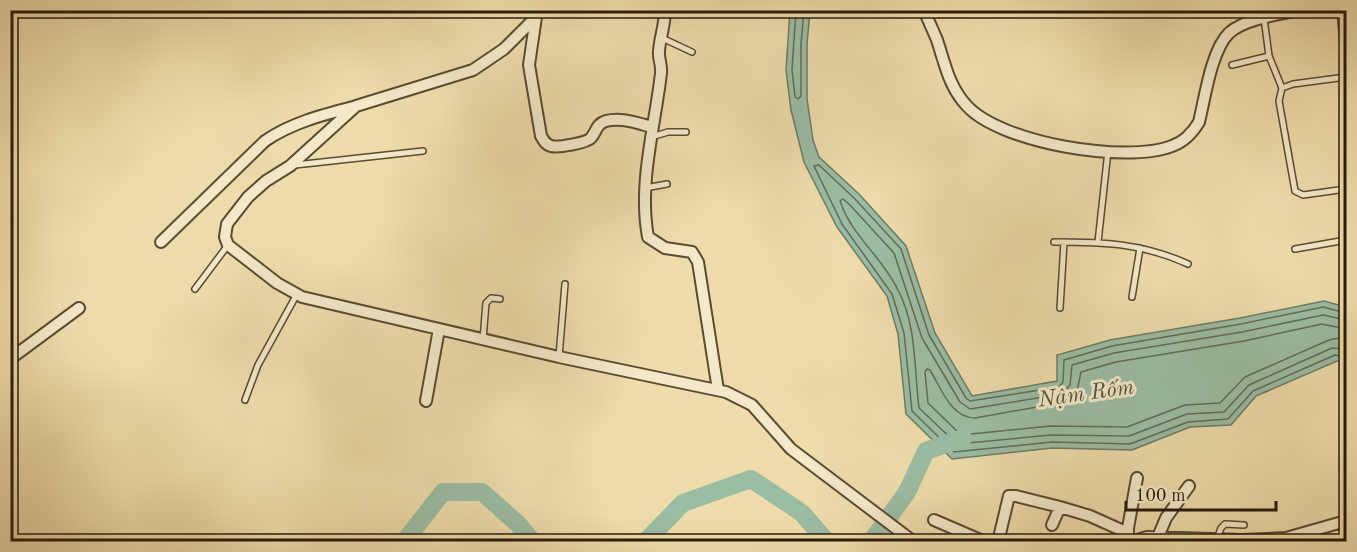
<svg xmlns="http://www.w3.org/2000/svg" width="1357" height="552" font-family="'Old Standard TT',serif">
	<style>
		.water { fill: #9bbda4; stroke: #6d7c67; stroke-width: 1.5 }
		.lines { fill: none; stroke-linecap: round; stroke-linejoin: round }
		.shore { stroke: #626c58; stroke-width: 1.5 }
		.river { stroke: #9bbda4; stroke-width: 18 }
		.service-casing { stroke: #5a4b33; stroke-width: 8 }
		.minor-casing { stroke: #5a4b33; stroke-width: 14 }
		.service { stroke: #f4e9c8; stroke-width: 5 }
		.minor { stroke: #f4e9c8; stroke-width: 10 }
		.labels { text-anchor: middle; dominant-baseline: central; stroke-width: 6; stroke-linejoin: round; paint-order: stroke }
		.water-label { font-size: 22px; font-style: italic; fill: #505341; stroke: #f4e9c8 }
	</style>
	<rect width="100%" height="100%" fill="#eeddab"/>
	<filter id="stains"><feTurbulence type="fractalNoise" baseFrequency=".00333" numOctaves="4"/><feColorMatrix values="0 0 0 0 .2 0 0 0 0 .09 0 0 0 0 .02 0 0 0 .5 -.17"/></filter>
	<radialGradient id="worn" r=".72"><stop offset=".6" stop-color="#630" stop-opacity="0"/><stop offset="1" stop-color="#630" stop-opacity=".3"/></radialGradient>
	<!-- water -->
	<path class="water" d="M790,11H810L807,44V99L813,140L819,157L859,194L906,246L935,333L972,396L1057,381V355L1110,340L1240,318L1324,301L1346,307V364L1337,361L1256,396L1231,425L1190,427L1132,450L1052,448L952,459L906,414L898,334L887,296L837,227L804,162L791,110L786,70Z"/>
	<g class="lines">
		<!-- shore -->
		<path class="shore" d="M796,10L792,70L795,97L798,99L801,96V44L804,10
			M1346,313L1323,307L1241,324L1112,346L1064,360L1063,382L1059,387L970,401L966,398L929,335L901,249L855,199L819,165L814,166L842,224L892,294L904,333L912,411L954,452L1052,442L1130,444L1188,422L1228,419L1253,391L1335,355L1346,357
			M1346,320L1323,315L1242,332L1114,353L1072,365L1070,385L1062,394L970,409L960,402L922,338L894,253L849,204L843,199L840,201C851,235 883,258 898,290C917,326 914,369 919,408L957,444L1051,435L1129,436L1187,414L1224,412L1249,385L1332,348L1346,349
			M1346,329L1322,324L1244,341L1116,362L1081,372L1077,392L1065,402L975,418C951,418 941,388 930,370L927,369L925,372L928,403L961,435L1051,426L1127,427L1185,405L1220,403L1245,377L1329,340L1339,338L1346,340"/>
		<!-- river -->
		<path class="river" d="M404,542L443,492H482L518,524L533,542
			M645,542L683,503L751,479L802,513L827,542
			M871,542L907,492L926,451L963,438"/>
		<!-- service casing -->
		<g class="service-casing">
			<path id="service" d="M1340,10L1346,77
				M1264,18L1269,56L1282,88
				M662,38L692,52
				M1232,65L1269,56
				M1346,77L1293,84L1282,88L1279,101L1295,191L1303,195L1346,189
				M651,137L668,132H686
				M295,165L423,151
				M645,188L667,184
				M1054,242C1103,242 1142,243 1188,264
				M1098,242L1108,151
				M1295,249L1346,240
				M195,289L228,245
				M1132,297L1140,248
				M1060,308L1064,242
				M483,339L486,303L491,298L500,299
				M559,357L565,284
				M245,400L258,365L297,294
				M1217,539L1221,528L1225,524L1244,525"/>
		</g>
		<!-- minor casing -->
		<g class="minor-casing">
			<path id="minor" d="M539,10L536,17L529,65L541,136C544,141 545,144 551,146C557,148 587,143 591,138C597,131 596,124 606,121C621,117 637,123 652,127
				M665,10C665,25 660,37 659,51C658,58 662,65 661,73C655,127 638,183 648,237L665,248L692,252L698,262L718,390
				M924,10C928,20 933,30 937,40C945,64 949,87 967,106C1001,143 1126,164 1172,146C1184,142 1193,132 1199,122C1205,98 1211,51 1229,33C1244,19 1280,14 1300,10
				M536,17L504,49L473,70L356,106L290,166L266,181L248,197L227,224L225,237L228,245L277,283L302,297L559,357L726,392L752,405L791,449L914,542
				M161,242L265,141C291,123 322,115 353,107
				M10,359L79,308
				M426,401L439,329
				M934,520L985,542
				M1052,525L1060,507L1090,516L1128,533
				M1158,537L1166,518L1189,486
				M1128,538V528L1137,478
				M998,542L1009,496H1016L1060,507
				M1131,542L1147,537L1243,540L1286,538L1346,521"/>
		</g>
		<!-- service -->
		<use href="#service" class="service"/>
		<!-- minor -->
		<use href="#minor" class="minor"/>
	</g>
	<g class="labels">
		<!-- water labels -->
		<g class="water-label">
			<text transform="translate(1086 394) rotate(-8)">Nậm Rốm</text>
		</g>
	</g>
	<!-- margin -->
	<rect width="1357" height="552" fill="none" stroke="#eeddab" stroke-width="36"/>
	<rect x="12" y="12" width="1333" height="528" fill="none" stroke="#281a0b" stroke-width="3"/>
	<rect x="18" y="18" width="1321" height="516" fill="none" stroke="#281a0b" stroke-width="1.5"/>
	<!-- scale -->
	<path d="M1126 501v9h150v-9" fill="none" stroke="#281a0b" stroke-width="3"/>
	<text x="1135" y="501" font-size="18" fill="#281a0b" stroke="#f4e9c8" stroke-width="4.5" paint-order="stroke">100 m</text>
	<rect width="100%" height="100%" filter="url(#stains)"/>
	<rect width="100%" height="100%" fill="url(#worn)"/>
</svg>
